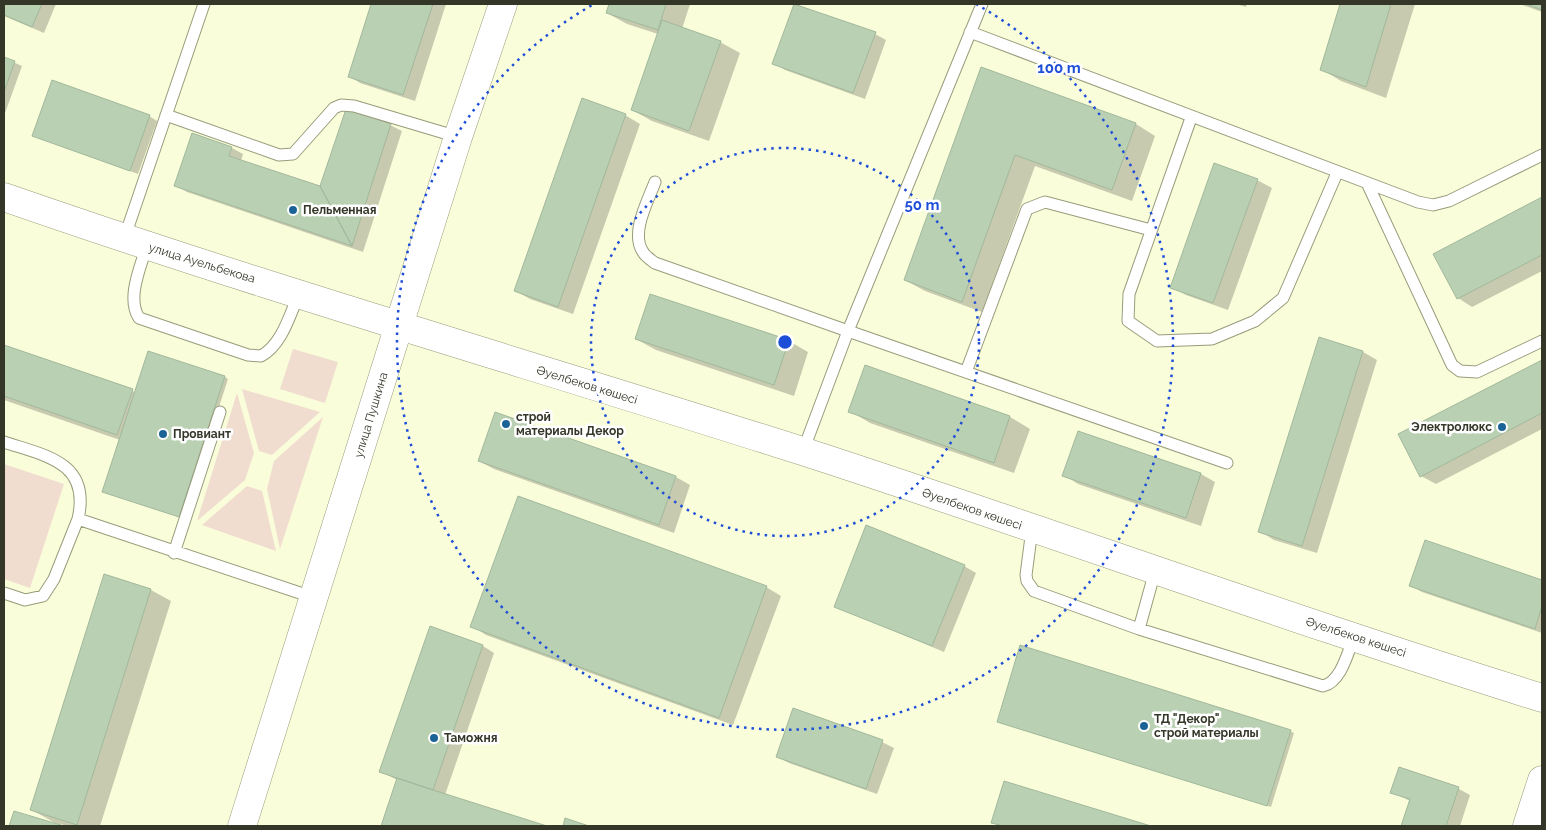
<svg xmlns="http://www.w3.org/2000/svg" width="1546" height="830" font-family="Raleway,sans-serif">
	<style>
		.green { fill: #f1ddcf }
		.shadow { fill: #0003 }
		.building { fill: #b9d0b2; stroke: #a2b89c }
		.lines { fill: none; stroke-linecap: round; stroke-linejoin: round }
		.lane-casing { stroke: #999c7b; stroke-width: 13 }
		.secondary-casing { stroke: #999c7b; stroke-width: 29 }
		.lane { stroke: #fff; stroke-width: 11 }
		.secondary { stroke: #fff; stroke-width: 28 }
		.ring { fill: none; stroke: #1d4ed8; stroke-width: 2.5; stroke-dasharray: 2.5 5 }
		.poi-dot { fill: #1b6397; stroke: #fff; stroke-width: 2 }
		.labels { text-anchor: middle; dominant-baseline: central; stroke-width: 5; stroke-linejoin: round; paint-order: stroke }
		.poi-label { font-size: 12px; font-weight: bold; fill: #343628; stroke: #fff; text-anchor: start }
		.street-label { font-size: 12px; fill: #343628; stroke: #fff }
		.centre { fill: #1d4ed8; stroke: #fff; stroke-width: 2.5 }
		.ring-label { font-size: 15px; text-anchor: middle; font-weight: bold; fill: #1d4ed8; stroke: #fff; stroke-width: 5; stroke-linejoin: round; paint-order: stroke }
	</style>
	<rect width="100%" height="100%" fill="#f9fdda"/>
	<!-- green -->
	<path class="green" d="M293,349L338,362L325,403L280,389Z
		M242,389L320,412L272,455L259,451Z
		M237,393L254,453L245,480L197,521Z
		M323,417L280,549L267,489L274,461Z
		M4,464L64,484L30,588L4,579Z
		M247,486L262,491L276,551L202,525Z"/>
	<!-- shadow -->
	<path class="shadow" d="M4,4H56L44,33L4,16Z
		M373,4H446L415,101L360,83L349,76Z
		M610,4H690L682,29L720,42L740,53L709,141L652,121L632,110L658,34L627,24L607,13Z
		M795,4L875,34L886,40L865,99L785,70L774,63Z
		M1236,4H1247L1246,7Z
		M1341,4H1415L1386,98L1341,81L1321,69Z
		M1520,4H1542V12Z
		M4,58L22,66L4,116Z
		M982,68L1136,124L1155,136L1132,201L1035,166L982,312L925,291L905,280Z
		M625,115L640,124L573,314L530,299L516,291Z
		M149,116L157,121L138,174L33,135Z
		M390,125L402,131L363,252L187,192L176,186L193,135L232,148L243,154L241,161L321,188Z
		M1257,180L1272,188L1228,310L1186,295L1171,287Z
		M1542,199V271L1472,307L1458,298L1435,254Z
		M636,339L789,341L808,352L794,396L656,350Z
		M1320,339L1363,352L1377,360L1317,553L1274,540L1260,531Z
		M4,347L135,392L225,377L228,379L183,518L107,493L120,440L4,400Z
		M1542,361V429L1436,484L1421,476L1400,435Z
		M866,366L1010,417L1030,429L1014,473L870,423L850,411Z
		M479,461L676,477L690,485L674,533L494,469Z
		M1201,474L1215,482L1201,526L1078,484L1064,475Z
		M1425,542L1542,581V633L1422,592L1411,586Z
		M964,566L976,573L944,652L835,606Z
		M766,587L781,596L733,725L486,635L472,626Z
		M151,590L171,601L100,826H68L55,823L32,810Z
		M430,628L483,646L494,653L445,795L543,826H382L397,780L380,771Z
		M1001,723L1290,731L1294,733L1271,807Z
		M882,742L894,748L877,794L789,763L778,757Z
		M1400,769L1459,789L1470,795L1460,826H1402L1410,801L1392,792Z
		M1005,783L1147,826H1000L993,822Z"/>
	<!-- building -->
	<path class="building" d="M4,4H42L32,27L4,15Z
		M371,4H433L403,95L348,77Z
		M609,4H666L658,30L606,13Z
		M794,4L876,32L853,93L772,64Z
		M1340,4H1391L1366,87L1320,70Z
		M1526,4H1542V10Z
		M662,20L721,41L689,131L631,110Z
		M4,57L15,61L4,92Z
		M981,67L1136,123L1112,190L1015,155L962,302L904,280Z
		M52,80L150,115L130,171L32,136Z
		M582,98L626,114L558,307L514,291Z
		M346,109L391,124L352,246L320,186Z
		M192,133L232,147L229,156L320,186L352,246L174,186Z
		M1214,163L1258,179L1213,303L1170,288Z
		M1542,197V255L1457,299L1433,254Z
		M650,294L789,340L774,385L635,339Z
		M1319,337L1363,351L1302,546L1258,532Z
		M4,345L133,389L117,435L4,396Z
		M148,351L225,376L179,517L102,492Z
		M1542,360V413L1420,477L1398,434Z
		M865,365L1010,416L994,463L848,412Z
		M495,412L676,476L659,525L478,461Z
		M1078,431L1201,473L1186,518L1062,476Z
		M518,496L767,586L719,718L470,627Z
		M866,525L965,565L932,646L834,607Z
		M1425,540L1542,580V606L1535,629L1409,586Z
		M104,574L151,589L77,825L30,810Z
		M430,626L483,645L433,790L379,772Z
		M1020,645L1291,730L1267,806L997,722Z
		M793,708L883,740L866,789L776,757Z
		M1399,767L1459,787L1446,826H1401L1410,799L1390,793Z
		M397,778L433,790L547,826H381Z
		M1004,781L1151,826H1004L991,823Z
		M14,811L61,825L60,826H9Z
		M565,818L589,826H563Z"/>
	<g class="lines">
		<!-- lane casing -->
		<g class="lane-casing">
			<path id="lane" d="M970,32L1418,202L1433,205L1449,201L1542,155
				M166,115L279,155L293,154L334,108L341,105L354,106L458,137
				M1191,118L1129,294L1128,321L1157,341L1212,339L1255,321L1283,298L1337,173
				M655,182C648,201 630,233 643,252C645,256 651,260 655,263L848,331L982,4
				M1368,185L1452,365L1460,371L1477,372L1542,341
				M124,239L204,4
				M147,245C141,266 126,298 139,318L248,355L261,356C282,345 290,314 299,294
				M966,372L1027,209L1045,202L1151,230
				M4,442C46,456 91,462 78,519
				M803,451L848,331L1227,463
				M1032,529L1026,575L1027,581L1034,591L1139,629L1323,686C1341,682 1348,652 1354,637
				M174,553L220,412
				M4,593L25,600L43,596L54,579L78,519L315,598
				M1139,629L1155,571"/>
		</g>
		<!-- secondary casing -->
		<g class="secondary-casing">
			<path id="secondary" d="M4,197C268,289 536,366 802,451C1049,531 1294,621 1542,698
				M242,826L458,137L503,4
				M1527,826L1542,780"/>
		</g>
		<!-- lane -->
		<use href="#lane" class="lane"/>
		<!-- secondary -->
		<use href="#secondary" class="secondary"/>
	</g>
	<!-- distance rings -->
	<g class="ring">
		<circle cx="785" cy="342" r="194"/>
		<path d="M976 4A388 388 0 1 1 594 4"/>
	</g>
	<!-- markers -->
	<g class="poi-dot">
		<circle cx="293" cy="210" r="5"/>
		<circle cx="506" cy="424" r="5"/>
		<circle cx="1502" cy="427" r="5"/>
		<circle cx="163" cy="434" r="5"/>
		<circle cx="1144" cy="726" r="5"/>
		<circle cx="434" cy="738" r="5"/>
	</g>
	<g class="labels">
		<!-- poi labels -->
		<g class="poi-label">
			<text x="303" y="210">Пельменная</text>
			<text x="516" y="417">строй<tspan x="516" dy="14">материалы Декор</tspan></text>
			<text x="1492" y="427" text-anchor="end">Электролюкс</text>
			<text x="173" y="434">Провиант</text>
			<text x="1154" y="719">ТД "Декор"<tspan x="1154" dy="14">строй материалы</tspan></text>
			<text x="444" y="738">Таможня</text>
		</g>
		<!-- street labels -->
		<g class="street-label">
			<text transform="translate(202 263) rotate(17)">улица Ауельбекова</text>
			<text transform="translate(587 385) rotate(17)">Әуелбеков көшесі</text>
			<text transform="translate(371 415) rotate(-73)">улица Пушкина</text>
			<text transform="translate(972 509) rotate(19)">Әуелбеков көшесі</text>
			<text transform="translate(1356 637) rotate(18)">Әуелбеков көшесі</text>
		</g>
	</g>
	<circle cx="785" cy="342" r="8" class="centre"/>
	<g class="ring-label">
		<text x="1059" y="73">100 m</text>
		<text x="922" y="210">50 m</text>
	</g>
	<!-- border -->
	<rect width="1546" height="830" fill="none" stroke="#343628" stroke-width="10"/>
</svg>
